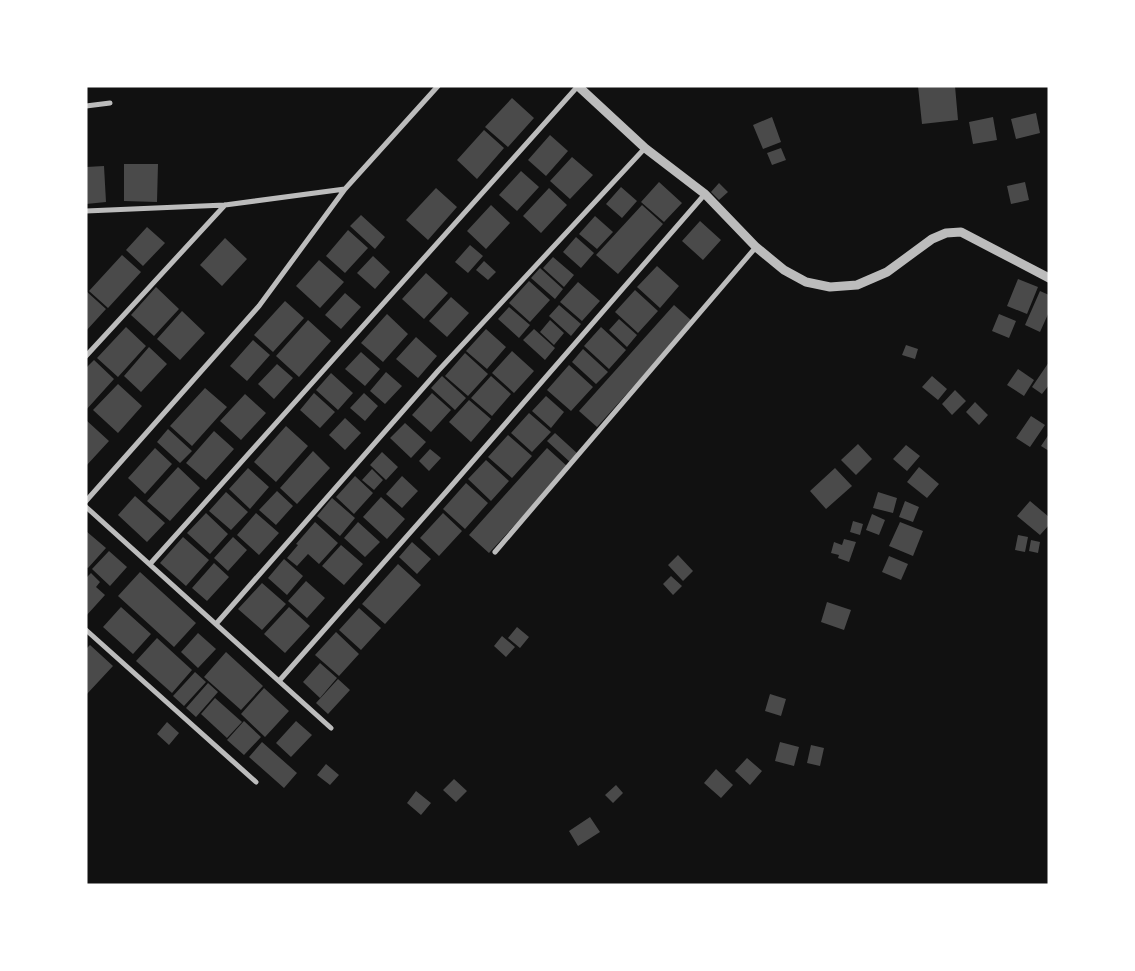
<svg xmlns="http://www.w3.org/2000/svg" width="1135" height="971" font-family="'IBM Plex Sans',sans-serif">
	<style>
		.building { fill: #4a4a4a }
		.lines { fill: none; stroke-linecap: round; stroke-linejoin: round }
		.minor { stroke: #bcbcbc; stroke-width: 5 }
		.tertiary { stroke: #bcbcbc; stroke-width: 9 }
	</style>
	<rect width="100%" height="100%" fill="#111"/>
	<!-- building -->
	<path class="building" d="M918,86H955L958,120L922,124Z
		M512,98L534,118L508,147L485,127Z
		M1036,113L1040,133L1016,139L1011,119Z
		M772,117L781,142L763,149L753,125Z
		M993,117L997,140L973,144L969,122Z
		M484,130L504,148L477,179L457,160Z
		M550,135L568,151L546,176L528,160Z
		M781,148L786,160L772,165L767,153Z
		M572,157L593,175L570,199L550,181Z
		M124,164H158L157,202L124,201Z
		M104,166L106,202L86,204V167Z
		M521,171L539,187L517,211L499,195Z
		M659,182L682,203L664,222L641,202Z
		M1025,182L1029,200L1011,204L1007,186Z
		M719,183L728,192L719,200L711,192Z
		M621,187L637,201L622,218L606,204Z
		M436,188L457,207L428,240L406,220Z
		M549,188L567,205L541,233L523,216Z
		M491,205L510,223L486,249L467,231Z
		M642,205L663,224L618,274L596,255Z
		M361,215L385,237L375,249L350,226Z
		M595,216L613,232L597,249L579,234Z
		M700,221L721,240L703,260L682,241Z
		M147,227L165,243L143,266L126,250Z
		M348,230L368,248L345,273L326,256Z
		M576,237L594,253L581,268L563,252Z
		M225,238L247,259L222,286L200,265Z
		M470,245L483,256L468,273L455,262Z
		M122,255L141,272L108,308L89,291Z
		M373,256L390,272L375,289L357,273Z
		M553,257L574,275L564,287L543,268Z
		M319,260L344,282L320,308L296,286Z
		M484,261L496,272L488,280L476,270Z
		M657,266L679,286L660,308L637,287Z
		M540,268L563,289L555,299L531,278Z
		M426,273L448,293L424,319L402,299Z
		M1018,279L1038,287L1027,314L1007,306Z
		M529,281L550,300L530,322L509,303Z
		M578,282L600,301L582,321L560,302Z
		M156,287L179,309L154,336L131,315Z
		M635,290L658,311L638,333L615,312Z
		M86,291L106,309L86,331Z
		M1040,291L1049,295V312L1040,332L1025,325Z
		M345,293L361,307L341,329L325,315Z
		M451,297L469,313L447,337L429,321Z
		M285,301L304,318L273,352L254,335Z
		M559,305L581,324L571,336L549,316Z
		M674,305L692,321L597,427L579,411Z
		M509,307L530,325L519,338L498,319Z
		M182,311L205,333L180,360L157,339Z
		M387,314L408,334L383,362L361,343Z
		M999,314L1016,321L1009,338L992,331Z
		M619,319L637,335L627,347L609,330Z
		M308,320L331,341L299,377L276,356Z
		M550,320L564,333L554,345L540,332Z
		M126,327L146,346L118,377L97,358Z
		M601,327L626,350L609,369L584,346Z
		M486,329L506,347L487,369L466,351Z
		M534,329L555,348L545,360L523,340Z
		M416,337L437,356L418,378L396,359Z
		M253,340L270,355L247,381L230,366Z
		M906,345L918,349L915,359L902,355Z
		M149,347L167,364L141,392L124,376Z
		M583,349L608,372L596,384L572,362Z
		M512,351L534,371L514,393L492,373Z
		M361,352L380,369L365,386L345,369Z
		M465,353L488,374L468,396L445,376Z
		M94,360L114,379L86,410V368Z
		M1049,362V385L1042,394L1032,387Z
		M277,364L293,378L274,399L258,384Z
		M569,365L593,387L571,411L547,390Z
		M1018,369L1034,380L1024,396L1007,385Z
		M386,372L402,386L385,404L370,391Z
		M331,373L353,393L338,410L316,390Z
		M442,376L466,398L455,410L431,388Z
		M491,376L511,394L492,416L471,398Z
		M932,376L947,389L938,400L922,387Z
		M118,384L142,406L118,433L93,410Z
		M205,388L227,407L192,446L170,426Z
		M955,390L966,401L952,415L942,404Z
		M314,393L335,412L320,428L300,410Z
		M364,393L378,406L365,421L350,408Z
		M432,393L451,410L431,432L412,415Z
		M245,394L266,413L241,440L220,421Z
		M546,396L564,412L551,428L532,411Z
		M469,400L491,419L471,442L449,422Z
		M975,402L988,415L979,425L966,412Z
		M529,413L551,432L532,452L511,433Z
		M1031,416L1045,425L1030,447L1016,438Z
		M345,418L361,433L345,450L329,435Z
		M86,420L109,441L86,466Z
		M405,423L426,442L411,458L390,438Z
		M286,426L308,446L276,482L254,462Z
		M168,429L192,451L180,463L157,442Z
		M214,431L234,449L206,480L186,463Z
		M555,433L578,454L570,462L547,441Z
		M1049,434V451L1041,446Z
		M508,435L532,456L512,478L488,457Z
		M858,444L872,459L856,475L841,460Z
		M906,445L920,456L907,471L893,459Z
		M155,448L172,464L145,494L128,478Z
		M547,448L568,467L489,553L469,535Z
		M430,449L441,458L429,471L419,461Z
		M313,451L330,468L297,504L280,488Z
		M382,452L398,467L386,480L370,465Z
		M486,460L509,481L491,501L468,479Z
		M178,467L200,488L170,521L147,501Z
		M919,467L939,484L927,498L907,482Z
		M248,468L269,487L250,509L229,489Z
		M835,468L852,486L826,509L810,491Z
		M372,469L383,480L374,490L362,480Z
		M355,476L373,493L354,514L336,497Z
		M402,476L418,491L402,508L386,494Z
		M466,483L488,503L465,529L443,509Z
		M277,491L293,506L276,525L259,510Z
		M226,492L248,512L231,530L209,511Z
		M878,492L897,498L893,513L873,508Z
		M135,496L165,523L147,542L118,515Z
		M381,497L405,519L387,539L363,517Z
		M332,498L355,518L340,536L317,516Z
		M905,501L919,507L913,522L899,517Z
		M1030,501L1049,517V525L1040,535L1017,516Z
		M206,513L228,534L210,554L187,533Z
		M256,513L279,533L259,555L237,535Z
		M443,513L462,531L439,556L420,538Z
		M872,514L885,520L879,535L866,530Z
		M853,521L863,524L860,535L850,532Z
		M315,522L338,543L319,564L308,554L297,566L287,558L298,545L296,544Z
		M358,522L380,542L365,557L344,538Z
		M900,522L923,531L913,556L889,546Z
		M86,531L106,548L88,568L86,567Z
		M1018,535L1028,537L1025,552L1015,550Z
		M183,537L209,560L186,586L160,563Z
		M233,537L247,550L228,571L214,558Z
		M844,539L856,542L849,562L838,558L839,555L831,553L834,542L842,545Z
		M1031,540L1040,542L1038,553L1029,551Z
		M412,542L431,559L417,574L399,557Z
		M341,545L363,564L344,585L322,566Z
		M109,551L127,567L110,586L92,569Z
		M678,555L693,571L683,581L668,565Z
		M889,556L908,564L901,580L882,572Z
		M284,559L303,576L287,595L268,578Z
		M214,563L229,577L207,601L192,588Z
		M398,564L421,585L385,624L362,604Z
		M140,572L196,623L174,647L118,596Z
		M91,573L100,582L96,587L105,595L86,616V578Z
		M671,576L682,586L673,595L663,584Z
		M306,581L325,598L307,618L288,601Z
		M262,583L286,604L262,630L238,609Z
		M827,602L851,610L844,630L821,622Z
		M121,607L151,634L133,654L103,627Z
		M289,607L310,626L285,653L264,634Z
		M359,608L381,628L361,650L339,630Z
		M517,627L529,637L520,648L508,638Z
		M336,632L359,654L339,676L315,655Z
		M198,633L216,649L198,668L181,652Z
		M502,636L515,647L506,657L494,646Z
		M157,638L192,670L172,693L136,661Z
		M90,645L113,666L86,695V649Z
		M226,652L263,686L241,710L204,677Z
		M320,663L337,678L320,698L303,682Z
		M195,672L206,682L184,706L173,696Z
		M338,679L350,690L328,714L316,703Z
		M208,683L218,692L196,717L186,708Z
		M264,688L289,711L265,737L241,714Z
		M770,694L786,699L781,716L765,711Z
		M215,698L242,722L227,738L201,714Z
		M244,721L261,737L244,755L227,740Z
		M296,721L312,735L291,757L276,743Z
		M167,722L179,733L169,745L157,734Z
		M262,742L297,773L284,788L249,757Z
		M780,742L799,747L794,766L775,761Z
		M811,745L824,748L820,766L807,763Z
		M747,758L762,771L750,785L735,771Z
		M326,764L339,775L330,785L317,775Z
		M716,769L733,785L721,798L704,783Z
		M454,779L467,791L456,802L443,790Z
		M616,785L623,793L613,803L605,795Z
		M416,791L431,803L421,815L407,803Z
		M590,817L600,832L578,846L569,831Z"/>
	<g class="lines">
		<!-- minor -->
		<path class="minor" d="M86,106L110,103
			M86,211L225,205L345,189L438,86
			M86,356L225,205
			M86,501L259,306L345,189
			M86,507L331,728
			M495,552L756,247
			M150,564L578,86
			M216,624L438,371L645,148
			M86,630L256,782
			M279,681L446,492L705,194"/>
		<!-- tertiary -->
		<path class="tertiary" d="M578,86L645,148L705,194L756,247L784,270L806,282L830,287L857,285L887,272L932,239L946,233L961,232L1049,278"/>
	</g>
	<!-- border -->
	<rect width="1135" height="971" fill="none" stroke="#ffffff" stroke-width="175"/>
</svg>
